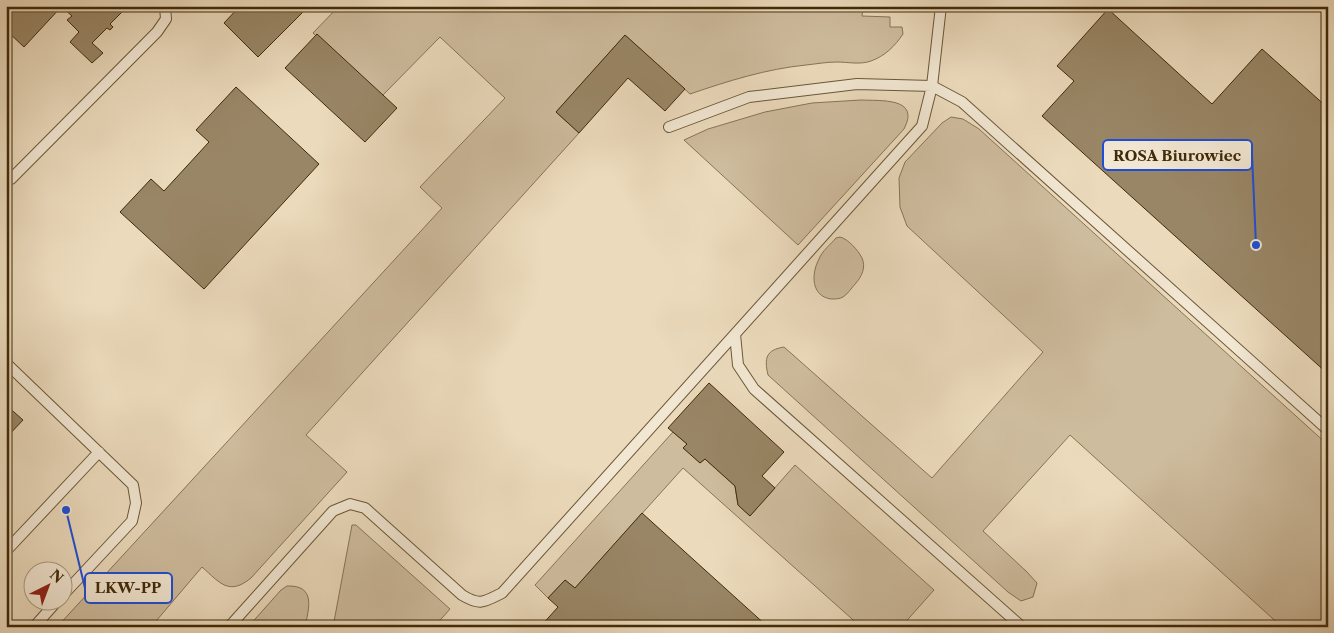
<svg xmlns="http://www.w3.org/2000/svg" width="1334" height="633" font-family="'Libre Caslon Text',serif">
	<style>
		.green { fill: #cebc9e; stroke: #877454 }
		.building { fill: #998666; stroke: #402b09 }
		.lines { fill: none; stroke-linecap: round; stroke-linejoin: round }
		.service-casing { stroke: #6b5736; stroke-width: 12 }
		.service { stroke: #f2e7d3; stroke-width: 10 }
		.leader { fill: none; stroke: #1d4ed8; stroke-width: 2 }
		.callout-dot { fill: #1d4ed8; stroke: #f2e7d3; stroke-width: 2 }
		.callout { fill: #f2e7d3; stroke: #1d4ed8; stroke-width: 2 }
		.callout-label { font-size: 15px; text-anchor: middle; font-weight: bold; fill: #402b09 }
	</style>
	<rect width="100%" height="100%" fill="#ebdabc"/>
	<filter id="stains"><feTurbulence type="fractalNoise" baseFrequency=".004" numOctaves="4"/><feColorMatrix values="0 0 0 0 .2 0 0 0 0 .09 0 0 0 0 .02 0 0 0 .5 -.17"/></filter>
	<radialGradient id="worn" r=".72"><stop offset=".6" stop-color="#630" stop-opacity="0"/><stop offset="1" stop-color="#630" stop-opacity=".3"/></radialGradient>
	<!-- green -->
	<path class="green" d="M339,6H859V9H863L862,16L890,17V27H902L903,34C895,46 885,56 871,61C860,65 848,62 837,62C826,62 816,64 806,65C766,69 728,81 690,94L625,35L556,112L579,133L306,435L347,472L251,578C229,596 220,583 202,567L151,627H57L442,208L420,187L505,98L440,37L382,96L313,33Z
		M861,100C880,101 921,97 904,129L798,245L684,140L708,129L765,112L812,103Z
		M951,117L963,119L979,129L1328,445V627H1282L1070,435L983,531L1027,572L1037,583L1033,597L1021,601L1008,592L768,375C764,358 766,350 784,347L932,478L1043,352L907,226L900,207L899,178L905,162L942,123Z
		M840,237C848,239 858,250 862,258C866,267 862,276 856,283C852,287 848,294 843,297C840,299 835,299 831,299C811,296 811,274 819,259C822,251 831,244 836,238Z
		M673,432L687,444L684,448L700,463L705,459L735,486L738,505L750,516L795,465L934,590L902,626L861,627L683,468L575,588L565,580L548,598L535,585Z
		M352,525H356L450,609L434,627H333Z
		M287,586C316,585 309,608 305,627H248L281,590Z"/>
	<!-- building -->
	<path class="building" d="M15,6H62L24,47L6,30V15Z
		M63,6H124L126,8L110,24L113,27L110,30L107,28L92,43L103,53L92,63L70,42L79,32L67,20L72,16L63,8L59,12L58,11Z
		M240,6H309L258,57L224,23Z
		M859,6H907V11L859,9Z
		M1108,9L1212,104L1262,49L1328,108V374L1042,116L1074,81L1057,66Z
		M317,34L397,108L365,142L285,68Z
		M625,35L685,89L665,111L628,78L579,133L556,112Z
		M236,87L319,164L204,289L120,212L151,179L164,191L209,142L196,130Z
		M709,383L784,452L762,476L775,488L750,516L738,505L735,486L705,459L700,463L683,448L687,444L668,428Z
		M6,405L23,420L6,438Z
		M642,513L768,627H540L558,607L548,598L565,580L575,588Z"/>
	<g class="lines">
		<!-- service casing -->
		<g class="service-casing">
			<path id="service" d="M941,6L932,86L962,102L1328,430
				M11,179L157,32L166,19L165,6
				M735,334L738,365L754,389L1022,627
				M6,363L133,485L136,503L132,521L62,596
				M6,551L99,452
				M34,627L58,600
				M229,627L333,511L350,504L365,508L462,595C480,606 484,602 502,593L922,126L932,86L857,84L749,97L669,127"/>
		</g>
		<!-- service -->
		<use href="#service" class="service"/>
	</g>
	<!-- callouts -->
	<path class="leader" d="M1256 245L1252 155M66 510L85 588"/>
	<g class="callout-dot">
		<circle cx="1256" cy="245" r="5"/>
		<circle cx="66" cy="510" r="5"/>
	</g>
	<g class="callout">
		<rect x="1103" y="140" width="149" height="30" rx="5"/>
		<rect x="85" y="573" width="87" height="30" rx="5"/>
	</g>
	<g class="callout-label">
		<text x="1177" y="161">ROSA Biurowiec</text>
		<text x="128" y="593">LKW-PP</text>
	</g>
	<!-- margin -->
	<rect width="1334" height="633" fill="none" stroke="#ebdabc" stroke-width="25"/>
	<rect x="8" y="8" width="1319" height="618" fill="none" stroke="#402b09" stroke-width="2.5"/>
	<rect x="12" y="12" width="1309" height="608" fill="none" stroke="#402b09"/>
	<!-- north arrow -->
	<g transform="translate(48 586) rotate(42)"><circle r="24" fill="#f2e7d3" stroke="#ab9c82"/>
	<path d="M0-4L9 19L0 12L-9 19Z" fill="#8f2418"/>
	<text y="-8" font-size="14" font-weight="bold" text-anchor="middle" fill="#402b09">N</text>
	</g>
	<rect width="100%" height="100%" filter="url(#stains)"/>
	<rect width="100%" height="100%" fill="url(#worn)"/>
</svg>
